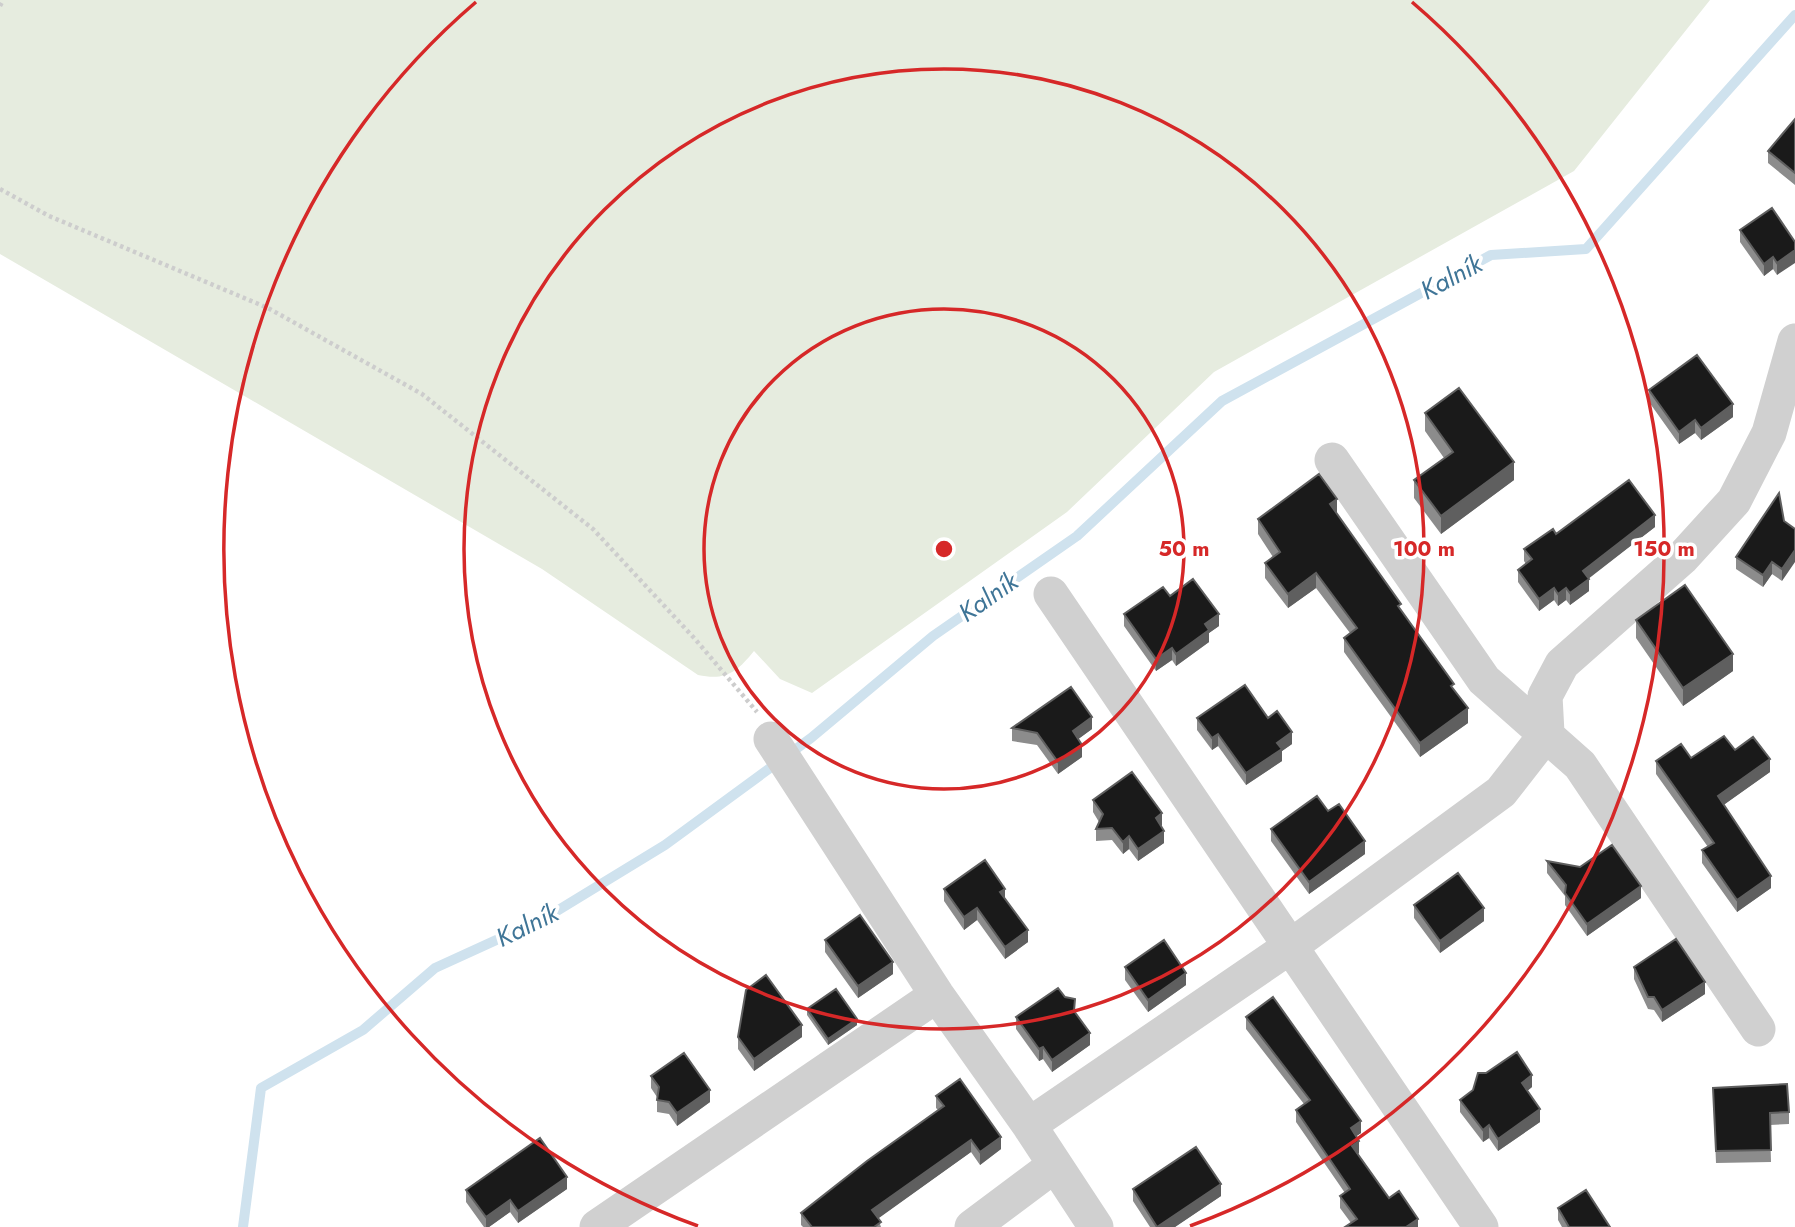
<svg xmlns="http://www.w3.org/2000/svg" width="1795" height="1227" font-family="Jost,sans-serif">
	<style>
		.green { fill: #e6ecdf }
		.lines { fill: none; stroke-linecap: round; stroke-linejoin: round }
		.stream { stroke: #cfe2ee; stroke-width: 10 }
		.path { stroke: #cdcdcd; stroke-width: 4.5; stroke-dasharray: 3.5 3.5; stroke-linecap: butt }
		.street { stroke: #d0d0d0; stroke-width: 35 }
		.wall { fill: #8c8c8c }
		.shaded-wall { fill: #5f5f5f }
		.building { fill: #1a1a1a; stroke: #5f5f5f; stroke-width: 2 }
		.ring { fill: none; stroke: #d62828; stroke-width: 3.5 }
		.labels { text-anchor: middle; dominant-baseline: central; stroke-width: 7; stroke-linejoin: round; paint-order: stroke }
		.water-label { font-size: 26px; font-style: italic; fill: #3f7597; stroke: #fff }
		.centre { fill: #d62828; stroke: #fff; stroke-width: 3.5 }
		.ring-label { font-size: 21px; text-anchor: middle; font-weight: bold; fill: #d62828; stroke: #fff; stroke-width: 7; stroke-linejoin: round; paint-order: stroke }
	</style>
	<rect width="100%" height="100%" fill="#fff"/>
	<!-- green -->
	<path class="green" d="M0,0H1710L1574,171L1214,372L1067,512L812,693L780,679L754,651C737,672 726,681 698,675L542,569L0,254Z"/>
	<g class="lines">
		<!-- stream -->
		<path class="stream" d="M243,1227L261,1088L363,1030L435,968L547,917L665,845L811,738L933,636L1077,536L1222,401L1491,255L1586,249L1795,15"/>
		<!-- path -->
		<path class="path" d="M0,6L3,0
			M0,189L49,216L268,308L422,394L593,529L695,639L757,712"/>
		<!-- street -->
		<path class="street" d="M1332,460L1484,680L1580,765L1758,1029
			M1051,594L1481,1227
			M771,739L937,995L1029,1125
			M597,1227L937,995
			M972,1227L1055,1165
			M1096,1227L1029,1125L1291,946L1501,792L1547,733L1545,696L1562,664L1682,558L1734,501L1769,433L1795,341"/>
	</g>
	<!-- wall -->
	<path class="wall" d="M1795,119V185L1768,163V151Z
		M1740,230L1795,242L1777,275L1773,269L1764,276L1740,242Z
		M1649,390L1733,417L1701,440L1695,433L1679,444L1649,402Z
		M1425,413L1514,480L1441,534L1414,498V480L1444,458L1425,431Z
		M1337,514L1454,690L1468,723L1420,757L1344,652V638L1350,633L1316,588L1288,608L1265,578V563L1273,557L1258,534V519Z
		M1784,521L1782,581L1772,574L1763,587L1736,569V557Z
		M1655,527L1588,578L1589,591L1570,605L1566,600L1558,606L1554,600L1539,611L1518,582V570L1526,564L1524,561V549L1556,534Z
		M1170,596L1219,626L1209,633V642L1176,666L1172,660L1156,671L1124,626V614Z
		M1636,620L1733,671L1683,706L1636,638Z
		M1197,718H1268L1292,744L1282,751V761L1246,785L1218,746L1212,750L1197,730Z
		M1012,728L1092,729L1078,739L1082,757L1058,774L1037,745L1012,741Z
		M1735,750L1770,772L1723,805L1771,888L1737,912L1702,863V850L1708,847L1656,774V761L1691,758Z
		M1093,800L1162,825L1161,826L1164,843L1138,861L1129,849L1123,854L1112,840L1096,841V829L1099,822L1093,812Z
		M1328,811L1365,854L1309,894L1271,841V829Z
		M1547,861L1641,898L1587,936L1565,905V896L1547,873Z
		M944,889L1005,898L1028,942L1005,959L977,920L964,930L944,901Z
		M1414,905L1484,921L1440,953L1414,918Z
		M825,940L893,974L858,998L825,952Z
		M1125,967L1186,985L1148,1012L1125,980Z
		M1634,967L1705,994L1662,1022L1654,1010L1648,1009L1634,979Z
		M807,1009L857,1025L828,1045L807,1015Z
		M1075,1012L1090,1045L1052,1072L1043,1059L1039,1061L1016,1029V1017Z
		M1246,1017L1361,1133L1356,1136L1359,1153L1358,1154L1389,1198L1418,1227L1351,1223L1340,1208V1196L1345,1193L1296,1122V1110L1304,1104L1246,1029Z
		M738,1037H802L754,1071L738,1049Z
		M651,1076L710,1102L677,1126L669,1114L657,1112V1097L651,1088Z
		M1532,1087L1527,1091L1540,1122L1498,1151L1489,1138L1483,1142L1460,1112V1100Z
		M1713,1088L1789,1112V1124L1770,1125L1771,1162L1716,1163Z
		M936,1096L1001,1149L980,1165L971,1152L878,1218L881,1227H803L801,1225V1213L938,1110L936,1108Z
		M567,1189L518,1223L510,1212L489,1227H484L466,1202V1190Z
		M1133,1189L1221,1196L1175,1227H1150L1133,1201Z
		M1558,1208L1610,1227H1562L1558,1220Z"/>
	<!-- shaded-wall -->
	<path class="shaded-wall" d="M1795,250V263L1777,275V263Z
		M1773,257V269L1764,276V264Z
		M1733,404V417L1701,440V428Z
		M1695,420V433L1679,444V432Z
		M1514,462V480L1441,534V516Z
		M1337,499V514L1330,504Z
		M1655,515V527L1583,583V571Z
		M1795,550V562L1782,581V569Z
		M1772,562V574L1763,587V575Z
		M1316,573V588L1288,608V594Z
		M1589,579V591L1570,605V593Z
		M1554,588V600L1539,611V599Z
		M1566,588V600L1558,606V594Z
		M1219,614V626L1209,633V642L1176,666V654L1205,624Z
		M1172,648V660L1156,671V659Z
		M1733,654V671L1683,706V688Z
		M1468,708V723L1420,757V743Z
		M1092,717V729L1073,743V731Z
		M1292,732V744L1282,751V761L1246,785V773L1277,743Z
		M1218,734V746L1212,750V738Z
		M1082,745V757L1058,774V762Z
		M1770,759V772L1718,809V796Z
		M1162,813V825L1156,831V818Z
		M1164,831V843L1138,861V849Z
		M1129,836V849L1123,854V842Z
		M1365,841V854L1309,894V882Z
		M1771,876V888L1737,912V900Z
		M1641,886V898L1587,936V924Z
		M1005,889V901L1000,892Z
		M977,908V920L964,930V917Z
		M1484,908V921L1440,953V941Z
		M1028,930V942L1005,959V947Z
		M893,962V974L858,998V986Z
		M1186,973V985L1148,1012V1000Z
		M1705,982V994L1662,1022V1010Z
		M857,1019V1025L828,1045V1039Z
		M802,1025V1037L754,1071V1059Z
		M1090,1033V1045L1052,1072V1060Z
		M1043,1047V1059L1039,1061V1049Z
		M1532,1075V1087L1522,1095V1083Z
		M710,1090V1102L677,1126V1113Z
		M1540,1109V1122L1498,1151V1139Z
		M1361,1121V1133L1351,1140V1128Z
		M1489,1125V1138L1483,1142V1130Z
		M1001,1137V1149L980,1165V1152Z
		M971,1140V1152L872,1223V1210Z
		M1359,1141V1153L1352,1158V1146Z
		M567,1177V1189L518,1223V1211Z
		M1221,1184V1196L1175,1227H1157Z
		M510,1200V1212L489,1227H486V1217Z
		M1418,1219V1227H1406Z"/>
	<!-- building -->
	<path class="building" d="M1795,119V173L1768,151Z
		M1772,208L1795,242V250L1777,263L1773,257L1764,264L1740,230Z
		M1697,355L1733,404L1701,428L1695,420L1679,432L1649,390Z
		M1459,388L1514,462L1441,516L1414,480L1453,452L1425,413Z
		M1319,474L1337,499L1330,504L1401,604L1398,606L1454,684L1451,686L1468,708L1420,743L1344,638L1357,628L1316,573L1288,594L1265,563L1280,552L1258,519Z
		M1629,480L1655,515L1583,571L1589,579L1570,593L1566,588L1558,594L1554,588L1539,599L1518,570L1532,559L1524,549L1553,529L1556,534Z
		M1779,493L1784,521L1795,529V550L1782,569L1772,562L1763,575L1736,557Z
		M1193,579L1219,614L1205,624L1209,630L1176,654L1172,648L1156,659L1124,614L1163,587L1170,596Z
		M1685,585L1733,654L1683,688L1636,620Z
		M1245,685L1268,718L1277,711L1292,732L1277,743L1282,749L1246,773L1218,734L1212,738L1197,718Z
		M1071,687L1092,717L1073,731L1082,745L1058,762L1037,733L1012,728Z
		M1724,736L1735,750L1753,737L1770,759L1718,796L1771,876L1737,900L1702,850L1714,843L1656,761L1681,744L1691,758Z
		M1132,772L1162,813L1156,818L1164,831L1138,849L1129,836L1123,842L1112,828L1096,829L1103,814L1093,800Z
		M1317,796L1328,811L1339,804L1365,841L1309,882L1271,829Z
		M1612,845L1641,886L1587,924L1565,893L1566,885L1547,861L1580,867Z
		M985,860L1005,889L1000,892L1028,930L1005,947L977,908L964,917L944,889Z
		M1458,873L1484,908L1440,941L1414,905Z
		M860,915L893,962L858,986L825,940Z
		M1676,939L1705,982L1662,1010L1654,997H1648L1634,967Z
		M1164,940L1186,973L1148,1000L1125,967Z
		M766,975L802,1025L754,1059L738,1037L746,990Z
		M1058,988L1065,997L1075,999L1074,1011L1090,1033L1052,1060L1043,1047L1039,1049L1016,1017Z
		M836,989L857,1019L828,1039L807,1009Z
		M1273,997L1361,1121L1351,1128L1359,1141L1352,1146L1389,1198L1399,1191L1418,1219L1406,1227H1345L1357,1219L1340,1196L1350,1189L1296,1110L1310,1100L1246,1017Z
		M1517,1052L1532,1075L1522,1083L1540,1109L1498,1139L1489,1125L1483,1130L1460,1100L1473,1090L1478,1073H1486Z
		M684,1053L710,1090L677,1113L669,1102L657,1100L659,1087L651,1076Z
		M960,1079L1001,1137L980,1152L971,1140L872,1210L881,1222L874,1227H812L801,1213L867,1161L944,1106L936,1096Z
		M1787,1084L1789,1112L1770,1113L1771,1150L1716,1151L1713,1088Z
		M540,1138L567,1177L518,1211L510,1200L486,1217L466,1190Z
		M1196,1147L1221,1184L1157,1227L1133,1189Z
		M1586,1190L1610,1227H1569L1558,1208Z"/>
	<!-- distance rings -->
	<g class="ring">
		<circle cx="944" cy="549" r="240"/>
		<circle cx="944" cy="549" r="480"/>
		<path d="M698 1226A720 720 0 0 1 476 2M1412 2A720 720 0 0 1 1190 1226"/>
	</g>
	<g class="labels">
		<!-- water labels -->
		<g class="water-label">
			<text transform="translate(1451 277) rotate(-28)">Kalník</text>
			<text transform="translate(988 597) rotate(-35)">Kalník</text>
			<text transform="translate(527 925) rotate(-26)">Kalník</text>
		</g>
	</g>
	<circle cx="944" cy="549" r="10" class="centre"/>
	<g class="ring-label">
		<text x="1184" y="556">50 m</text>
		<text x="1424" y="556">100 m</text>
		<text x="1664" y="556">150 m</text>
	</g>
</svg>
